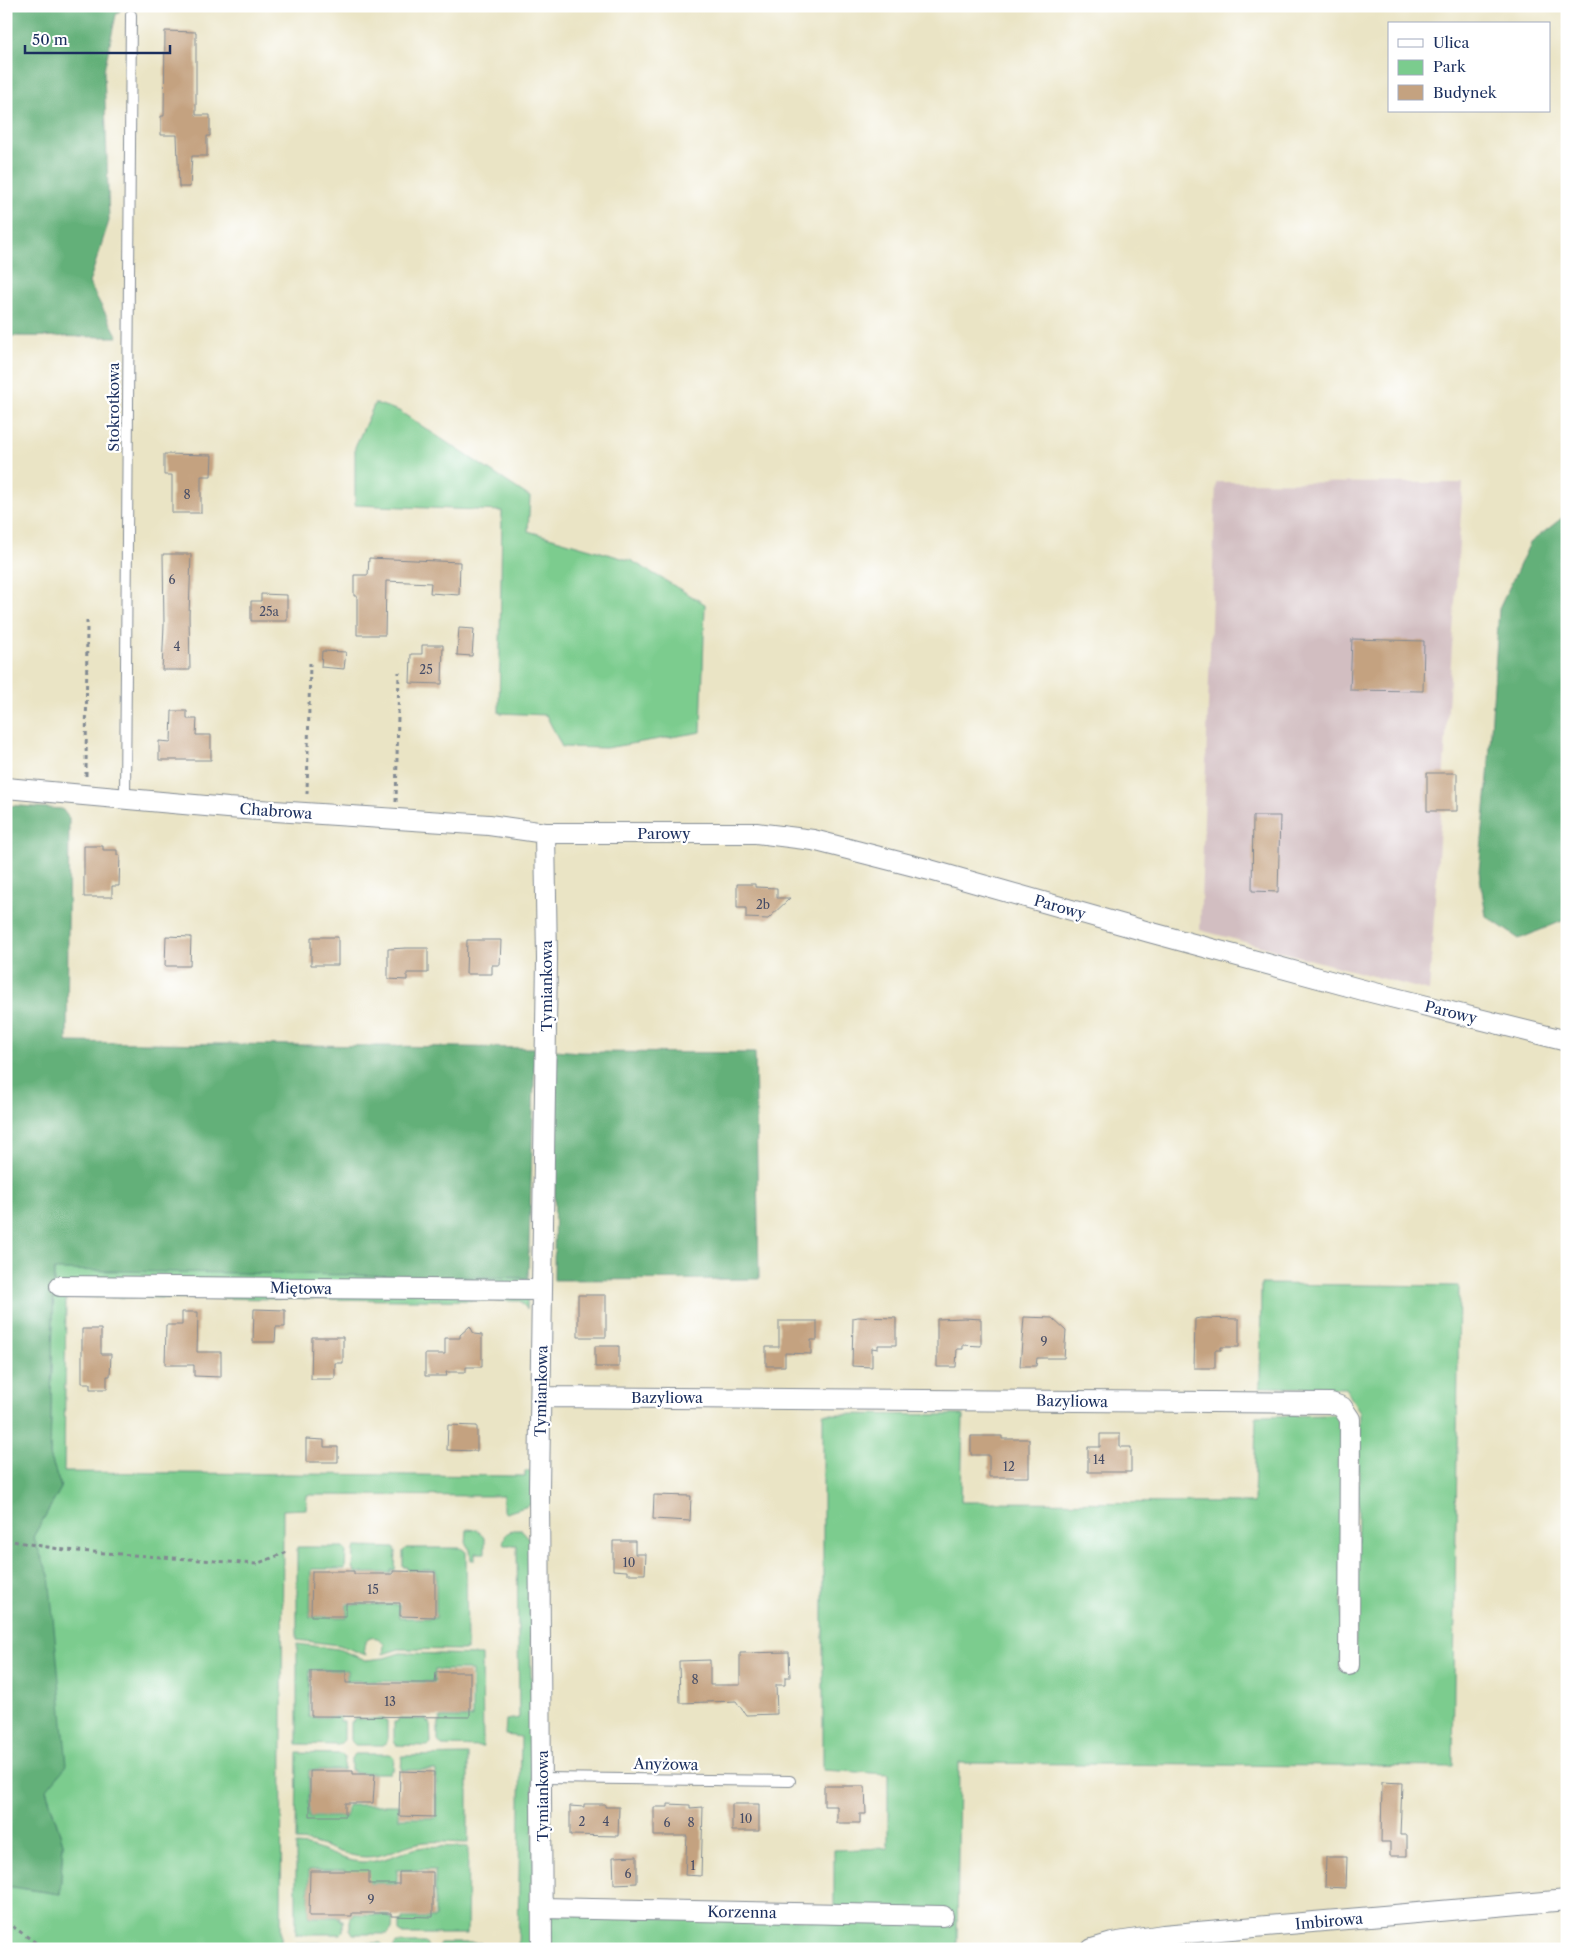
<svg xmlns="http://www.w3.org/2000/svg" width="1573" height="1955" font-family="'Libre Caslon Text',serif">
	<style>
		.industrial { fill: #d2bec1 }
		.green { fill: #7bcc8e; stroke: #4b7e76 }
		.forest { fill: #64b079; stroke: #40706c }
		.building { fill: #c4a280 }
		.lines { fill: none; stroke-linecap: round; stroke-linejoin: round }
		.lane-casing { stroke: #828a92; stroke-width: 12 }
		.street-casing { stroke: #828a92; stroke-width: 22 }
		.path { stroke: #828a92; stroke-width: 3; stroke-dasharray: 4 4; stroke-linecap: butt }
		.lane { stroke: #fff; stroke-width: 10 }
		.street { stroke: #fff; stroke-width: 20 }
		.labels { text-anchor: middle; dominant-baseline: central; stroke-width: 4.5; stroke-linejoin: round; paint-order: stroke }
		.number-label { font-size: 12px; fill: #454c66 }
		.street-label { font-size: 15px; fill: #1b2f5e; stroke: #fff }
	</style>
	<rect width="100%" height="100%" fill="#fff"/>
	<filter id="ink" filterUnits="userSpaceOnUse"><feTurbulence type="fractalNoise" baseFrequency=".02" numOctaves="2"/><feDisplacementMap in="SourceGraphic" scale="10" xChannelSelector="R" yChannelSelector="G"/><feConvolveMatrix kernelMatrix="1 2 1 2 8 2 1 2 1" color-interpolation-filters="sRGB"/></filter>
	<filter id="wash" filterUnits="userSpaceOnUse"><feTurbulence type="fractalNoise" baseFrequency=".0096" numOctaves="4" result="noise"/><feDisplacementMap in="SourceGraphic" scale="20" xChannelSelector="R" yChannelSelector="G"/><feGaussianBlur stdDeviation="1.12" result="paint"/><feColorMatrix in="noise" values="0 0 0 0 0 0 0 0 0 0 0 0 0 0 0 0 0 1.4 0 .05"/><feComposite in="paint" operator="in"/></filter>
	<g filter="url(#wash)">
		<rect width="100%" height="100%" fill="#eae4c5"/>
		<!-- industrial -->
		<path class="industrial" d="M1216,482L1463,483L1429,991L1200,930Z"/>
		<!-- green -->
		<path class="green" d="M375,403L399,411L530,497L528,531L632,561L705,604L701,732L606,748L562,747L546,715L499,713L502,511L355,505V447Z
			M54,1269L528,1278L527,1309L520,1301L66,1297L64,1472L525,1476V1471H531V1504L528,1506L506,1513L503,1511V1496L307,1495L306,1509L283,1510L281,1949H6V1886L60,1894L63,1843L46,1789L49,1575L33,1537L61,1488L50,1455Z
			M1261,1284L1459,1286L1453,1767L959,1763L957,1949H551V1914L834,1920V1850L888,1848V1774L823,1770V1414L963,1415L961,1502L1254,1503L1256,1416L1336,1415L1345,1428L1340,1670L1355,1671L1360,1412L1345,1388L1260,1387Z
			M467,1529L478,1530L485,1539V1553H475V1560H471L470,1550L466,1544Z
			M513,1530H522L529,1538L535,1949H518L521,1737L505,1735L506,1720L519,1718L517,1545H504L503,1543L506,1534Z
			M297,1547H343L346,1551L345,1569H311L310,1617H347V1604L399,1605V1618H436V1570H407V1567H403V1551L406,1548H461L466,1552L467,1650L399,1649L383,1654L384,1644C375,1630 358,1641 366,1655L339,1645L297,1640Z
			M356,1547L394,1548L396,1551L395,1570H391V1573H356L355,1570L353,1569L354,1550Z
			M297,1644L338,1649L366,1660L384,1658L400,1653L482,1655L483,1747L442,1746L438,1741V1722H440V1718H472V1670H435L434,1682L347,1681V1670H310L309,1717H340V1721H344V1740L339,1745L297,1744Z
			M354,1719H383L384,1721H387V1742L382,1745H355L351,1741V1722L354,1721Z
			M398,1719H426L427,1722H430L431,1743L428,1746L396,1745L394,1741V1722H397Z
			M297,1753L341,1754L344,1757L343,1770H309V1817H346L347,1805H398V1818H436V1770H401L402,1756L468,1755V1843C451,1843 434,1840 418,1843C400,1846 386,1857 366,1857C341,1857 321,1840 296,1841Z
			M355,1754H390L394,1758L393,1770H391L390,1773H354V1770H351V1758Z
			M296,1845C320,1845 339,1861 362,1862C383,1863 399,1852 418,1848C434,1845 452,1847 468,1847L467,1934H402L399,1932V1921H402V1918H435V1870H397V1883H346L345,1870H309V1917H340V1920H343V1931L340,1934H296Z
			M354,1914L389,1915V1918H393L392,1929L388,1934H353L350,1929V1917H353Z
			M296,1943H338L341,1945L342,1949H296Z
			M354,1943H381L385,1949H350Z
			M397,1943H426L429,1949H393L395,1944Z
			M440,1943H481V1949H437Z"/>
		<!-- forest -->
		<path class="forest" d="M6,6H124L116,15L104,70L109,221L89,283L118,337L6,336Z
			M1567,514V919L1519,939L1486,916L1479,871L1488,777L1499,609L1530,543Z
			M6,805L62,809L69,818L67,1042L535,1048L528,1278L54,1270L50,1455L61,1488L33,1537L49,1575L67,1765L46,1790L63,1843L60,1894L6,1886Z
			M556,1050L579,1052L755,1053L759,1279L554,1280Z"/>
		<g id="blocks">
			<!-- building -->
			<path class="building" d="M165,31L196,32V115H210V136H207V156H192L190,187H179L177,135H161V116H164Z
				M164,454L212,455L211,476H201V513H172V475H164Z
				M163,554H191L189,616L190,670H162L164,625Z
				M369,558L460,562L459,595L430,593L431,583L386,581L385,635H357V596H354V575H368Z
				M261,594L287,595V621H251V601H261Z
				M459,628L474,629L472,656L457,655Z
				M1352,639L1424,641L1423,691L1350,690Z
				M422,645H443L442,684L410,683L411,654H422Z
				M322,651L346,652L344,669L321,667Z
				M172,711H187V719H197L196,735H211V760H159V741L171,742Z
				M1427,773H1457V811H1427Z
				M1253,816H1280L1278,892L1252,891Z
				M84,846H103V850H117V855H120L119,886H112V897H84Z
				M737,884H755V887L777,888V898H790L768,919L746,918V908H737Z
				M166,936L191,937L190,966H165Z
				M311,937H338V965H311Z
				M467,940H501L500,965H492V974H466Z
				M406,948H428V973H407V980L388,979V949Z
				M578,1295H606V1337H578Z
				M254,1309L285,1310V1327H276L275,1342H253Z
				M182,1312H198L197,1352H221V1377L194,1376V1365H165L166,1325H182Z
				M858,1317L896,1318V1345H878V1349L872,1348V1367L852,1366L853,1318Z
				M1024,1317L1052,1318L1066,1331L1064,1358H1037L1036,1366H1020Z
				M965,1318L981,1319V1346L963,1345V1349H957L956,1367H937V1319Z
				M1200,1318L1239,1319V1347H1221V1350H1215V1368H1194L1195,1319Z
				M779,1321H817V1340H811V1354L785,1353V1366H766V1347H779Z
				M470,1326L474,1334L482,1335V1367H466V1372H446L447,1376H425V1354H445V1338H460V1335Z
				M82,1329H101V1354H111L110,1376H107V1389H90V1383H82Z
				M312,1337H343V1363H335V1379H311Z
				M595,1346H619V1367H595Z
				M448,1425L477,1426V1451L447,1450Z
				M1100,1434H1120V1447H1131V1472H1088V1447H1100Z
				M971,1436H1002V1439H1029V1477H989V1455H971Z
				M306,1439L324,1440V1447H338V1462H306Z
				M654,1495L691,1496L690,1521L653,1519Z
				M613,1541H635V1554H646L645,1574H627V1571L613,1570Z
				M312,1571H354V1574H393V1571L435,1572V1617L400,1616V1603H346V1616H311Z
				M789,1652L790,1677H785V1685H776L777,1714L746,1715L736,1701L680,1703L679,1661L710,1660V1685H740V1653Z
				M311,1671H346V1683H435L436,1672H470V1717L311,1716Z
				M310,1771H353V1774H375L373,1803H345V1816H310Z
				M400,1771L434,1772V1817L399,1816Z
				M1382,1782L1402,1783L1400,1835H1407V1856H1390V1842H1381Z
				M824,1786H865L866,1814H860V1823H837V1806H824Z
				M584,1804H605V1807H619L618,1836L570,1835V1806L584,1807Z
				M668,1804L690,1805V1808L703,1807L701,1876L685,1875L687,1836H654V1807H668Z
				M732,1804H759V1831H732Z
				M637,1856V1883L614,1884L613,1857Z
				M1326,1857H1347L1346,1888L1325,1887Z
				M310,1871H369V1884H399V1872H433V1917L391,1916V1913H352V1916H309Z"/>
		</g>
	</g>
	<g filter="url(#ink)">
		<use href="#blocks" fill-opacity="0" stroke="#828a92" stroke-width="1"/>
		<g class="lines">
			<!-- lane casing -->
			<g class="lane-casing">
				<path id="lane" d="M125,798L131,15
					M542,1778L790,1781"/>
			</g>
			<!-- street casing -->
			<g class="street-casing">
				<path id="street" d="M6,788L228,808L489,825L545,833H756L813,840L930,870L1149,932L1363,990L1567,1041
					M60,1286L542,1290
					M541,1397L1331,1403L1342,1407L1350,1419L1349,1665
					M542,1908L943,1916
					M542,1949L539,1489L547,959L545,833
					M1092,1949L1112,1943L1163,1935L1567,1900"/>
			</g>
			<!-- path -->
			<path class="path" d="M86,776L87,621
				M307,794L310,663
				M396,802L399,672
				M6,1540L65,1550L256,1564L290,1551
				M6,1922L45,1949"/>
			<!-- lane -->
			<use href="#lane" class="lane"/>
			<!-- street -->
			<use href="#street" class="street"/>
		</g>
	</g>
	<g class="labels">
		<!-- number labels -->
		<g class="number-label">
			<text x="187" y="494">8</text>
			<text x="172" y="579">6</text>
			<text x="269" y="611">25a</text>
			<text x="177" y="646">4</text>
			<text x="426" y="669">25</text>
			<text x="763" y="904">2b</text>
			<text x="1044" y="1341">9</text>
			<text x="1099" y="1459">14</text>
			<text x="1009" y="1466">12</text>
			<text x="629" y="1562">10</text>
			<text x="373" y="1589">15</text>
			<text x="695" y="1679">8</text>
			<text x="390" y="1701">13</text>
			<text x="746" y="1818">10</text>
			<text x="582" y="1821">2</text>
			<text x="606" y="1821">4</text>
			<text x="667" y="1822">6</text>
			<text x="691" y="1822">8</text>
			<text x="693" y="1865">1</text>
			<text x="628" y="1873">6</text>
			<text x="371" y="1899">9</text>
		</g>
		<!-- street labels -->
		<g class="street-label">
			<text transform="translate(113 407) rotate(-90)">Stokrotkowa</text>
			<text transform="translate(276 811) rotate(4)">Chabrowa</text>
			<text x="664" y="833">Parowy</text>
			<text transform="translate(1060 907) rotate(16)">Parowy</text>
			<text transform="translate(546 986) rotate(-90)">Tymiankowa</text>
			<text transform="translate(1451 1012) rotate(14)">Parowy</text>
			<text transform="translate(301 1288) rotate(1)">Miętowa</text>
			<text transform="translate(541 1391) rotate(-89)">Tymiankowa</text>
			<text x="667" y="1397">Bazyliowa</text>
			<text transform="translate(1072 1401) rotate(1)">Bazyliowa</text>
			<text transform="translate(666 1764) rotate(1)">Anyżowa</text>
			<text transform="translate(542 1796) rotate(-90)">Tymiankowa</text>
			<text transform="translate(742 1912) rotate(1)">Korzenna</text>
			<text transform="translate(1329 1921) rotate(-5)">Imbirowa</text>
		</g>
	</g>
	<!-- margin -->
	<rect width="1573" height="1955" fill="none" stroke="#fff" stroke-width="25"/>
	<!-- legend -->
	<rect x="1388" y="22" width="162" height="90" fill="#ffffff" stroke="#a4acbf"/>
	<rect x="1398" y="39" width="25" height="8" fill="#ffffff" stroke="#a4acbf"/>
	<text x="1433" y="48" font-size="15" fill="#1b2f5e">Ulica</text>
	<rect x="1398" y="60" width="25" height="15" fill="#7bcc8e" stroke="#a4acbf"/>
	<text x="1433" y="72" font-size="15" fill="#1b2f5e">Park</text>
	<rect x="1398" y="85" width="25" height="15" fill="#c4a280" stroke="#a4acbf"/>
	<text x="1433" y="98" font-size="15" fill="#1b2f5e">Budynek</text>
	<!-- scale -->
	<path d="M25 45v8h145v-8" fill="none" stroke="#1b2f5e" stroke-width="2.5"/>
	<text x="32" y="45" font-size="15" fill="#1b2f5e" stroke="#ffffff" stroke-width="4" paint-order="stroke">50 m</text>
</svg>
